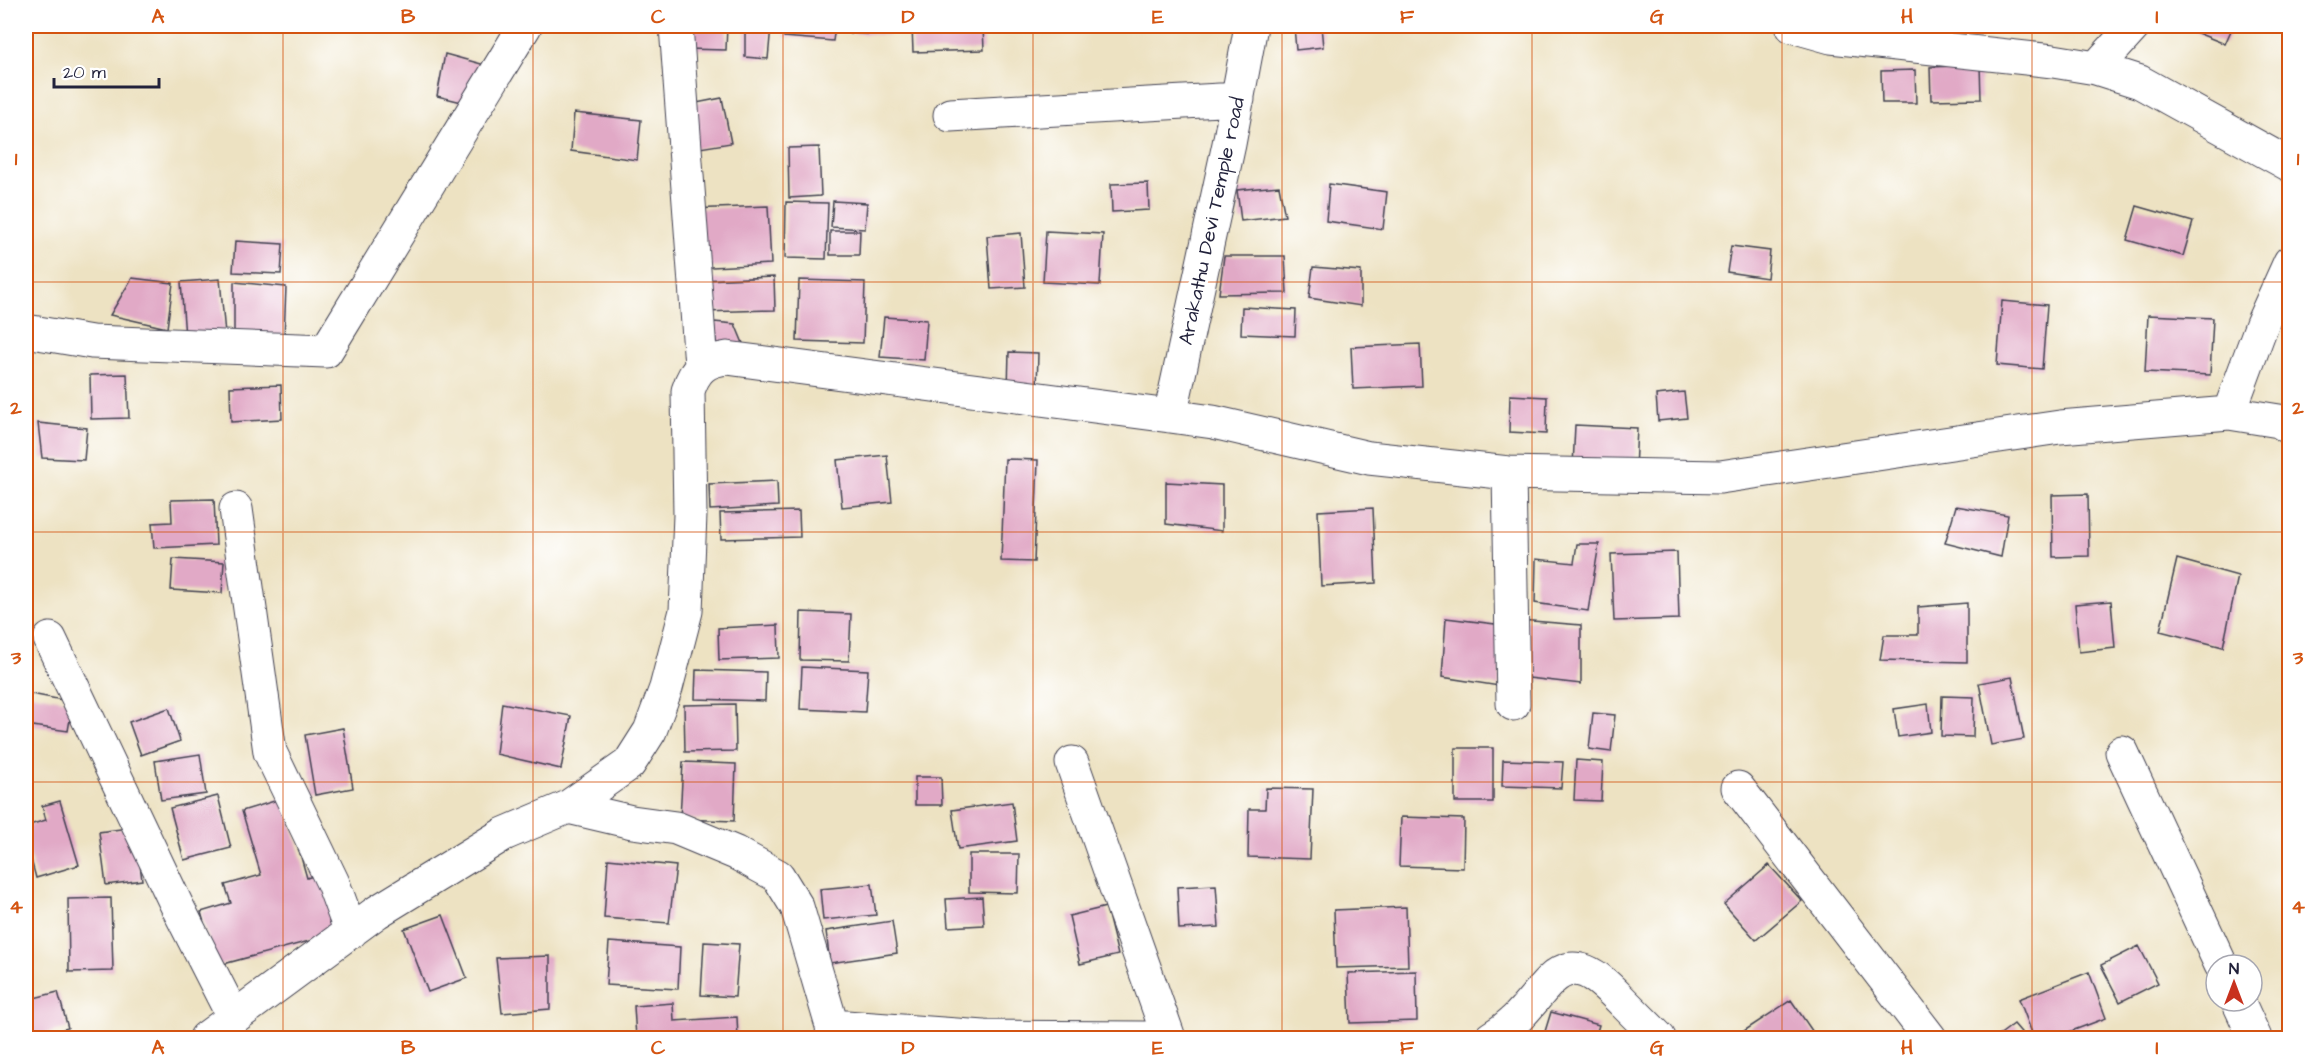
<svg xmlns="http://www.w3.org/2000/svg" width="2315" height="1064" font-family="'Architects Daughter',sans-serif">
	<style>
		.building { fill: #e1a9c6 }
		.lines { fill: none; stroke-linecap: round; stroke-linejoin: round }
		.minor-casing { stroke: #403f4f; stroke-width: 35 }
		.minor { stroke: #fff; stroke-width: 33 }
		.grid { fill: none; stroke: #d45411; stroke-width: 1.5; stroke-opacity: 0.55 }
		.labels { text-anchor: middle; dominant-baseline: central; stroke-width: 6; stroke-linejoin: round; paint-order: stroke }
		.street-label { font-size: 20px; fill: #22223b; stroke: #fff }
		.neatline { fill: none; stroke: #d45411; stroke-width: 2 }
		.grid-label { font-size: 20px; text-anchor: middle; font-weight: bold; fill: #d45411 }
	</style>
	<rect width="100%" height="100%" fill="#fff"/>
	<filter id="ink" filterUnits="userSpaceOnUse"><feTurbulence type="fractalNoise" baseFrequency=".0167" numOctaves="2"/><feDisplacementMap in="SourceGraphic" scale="12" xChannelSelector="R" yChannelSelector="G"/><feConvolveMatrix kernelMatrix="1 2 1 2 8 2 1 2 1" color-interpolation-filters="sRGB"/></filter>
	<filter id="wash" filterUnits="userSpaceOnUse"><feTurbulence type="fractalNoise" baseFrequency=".008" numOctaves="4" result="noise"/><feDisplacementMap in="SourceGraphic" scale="24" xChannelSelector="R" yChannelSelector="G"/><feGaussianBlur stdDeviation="1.35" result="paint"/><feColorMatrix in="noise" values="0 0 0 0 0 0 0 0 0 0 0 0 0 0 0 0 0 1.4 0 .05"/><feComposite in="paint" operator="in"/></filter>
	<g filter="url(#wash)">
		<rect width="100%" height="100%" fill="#ede2c2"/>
		<g id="blocks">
			<!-- building -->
			<path class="building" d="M685,26H727L726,50L686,49Z
				M745,26H771L768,59L745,57Z
				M784,26H835L833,41L784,37Z
				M851,26H889V35L850,33Z
				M912,26H983L984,50L913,52Z
				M1294,26H1321L1323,47L1296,50Z
				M2197,26H2233L2225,44L2195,32Z
				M445,54L485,65L474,105L437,96Z
				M1980,65L1981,99L1931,100L1930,67Z
				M1915,70L1916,103H1882L1881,71Z
				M722,98L731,143L694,149L691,104Z
				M574,113L641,120L637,160L571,151Z
				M819,147L821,196L789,198L788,148Z
				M1148,183L1149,210L1112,212L1111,184Z
				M1329,184L1387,192L1383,229L1326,221Z
				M1279,186L1285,216L1241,221L1237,190Z
				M833,201L867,203L865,229L831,227Z
				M786,202L828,203L826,259L785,258Z
				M768,206L771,264L692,268L690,209Z
				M2137,206L2193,222L2183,256L2127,240Z
				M830,231H860L859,255H830Z
				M1046,231L1103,234L1100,285L1043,282Z
				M1021,233L1025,287L991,289L987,236Z
				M235,241L283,244L281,274L233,272Z
				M1731,246L1770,251L1767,278L1727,272Z
				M1224,256H1285L1287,293L1219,294Z
				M1313,267L1361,271V306L1309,298Z
				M774,277L775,310L703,312L702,280Z
				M132,278L173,283L167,328L110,315Z
				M220,279L225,334L185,337L181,282Z
				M799,280L865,282L863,343L797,341Z
				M234,282L286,287L284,337L234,331Z
				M2002,301L2047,305L2042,369L1997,365Z
				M1242,307L1296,310L1295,336L1241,334Z
				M2148,315L2213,318L2210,375L2145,372Z
				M884,317L927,320L924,360L880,357Z
				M714,322L735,324L745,348L717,350Z
				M1420,344L1422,386L1353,389L1351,347Z
				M1009,352L1038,353L1037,390L1008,389Z
				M127,374L129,418L91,419L90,375Z
				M281,385L282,419L231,422L230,387Z
				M1684,392L1687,418L1658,421L1656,395Z
				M1510,395L1547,397L1546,434L1509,432Z
				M38,423L87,428L84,460L42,458Z
				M1575,425L1637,428L1634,490L1572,487Z
				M887,455L892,502L842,507L837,460Z
				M1005,459L1038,460L1034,562L1001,561Z
				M777,481L778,506L710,510L709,484Z
				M1166,482L1222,485V531L1166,524Z
				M2088,494L2089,556L2053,557L2052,495Z
				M214,499L216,545L154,548L152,523L172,522L171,500Z
				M1956,506L2008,515L2001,557L1945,543Z
				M1373,508L1376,583L1321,586L1318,511Z
				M799,511L800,537L721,539L720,513Z
				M1577,544H1599L1588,611L1535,603L1536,559L1574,563Z
				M1677,552L1679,619L1614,621L1611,554Z
				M173,559L224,562L222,593L171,590Z
				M2177,559L2238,576L2223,647L2160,631Z
				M2111,601L2115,648L2079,652L2075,604Z
				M1967,603V662L1880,660L1884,635H1918V607Z
				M801,612L851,614L849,661L800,660Z
				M1446,618L1503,625L1499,686L1442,677Z
				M1520,620L1581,625V684L1520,677Z
				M778,625L779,658L719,660L718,628Z
				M802,667L868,670L865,712L800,709Z
				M696,670L766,672L765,701L695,699Z
				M2012,677L2024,739L1991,745L1979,683Z
				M26,693L73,702L68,731L26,725Z
				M1942,696L1974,697L1973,737L1941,736Z
				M502,703L571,716L561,769L496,754Z
				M735,704L736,751L685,752L684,705Z
				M1928,704L1931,732L1898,737L1894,709Z
				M169,708L180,741L141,755L129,722Z
				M1593,713L1615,715L1611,752L1589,749Z
				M343,728L353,788L315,795L305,735Z
				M1455,748H1493V802H1455Z
				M200,754L206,794L161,800L155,761Z
				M1503,760L1563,762L1561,788L1502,786Z
				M1576,760L1603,762L1601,801L1574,800Z
				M683,762L736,764L734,821L680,819Z
				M915,777H941L942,805H915Z
				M1266,788L1313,789L1310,859L1248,857L1249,809H1265Z
				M218,796L231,848L184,860L170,808Z
				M284,798L307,878L322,873L339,933L216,966L201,912L231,903L225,885L261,875L242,811Z
				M60,801L79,865L36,878L26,841V826L46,820L42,806Z
				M1012,802L1017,841L958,849L952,810Z
				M1401,817L1464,819L1463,868L1399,866Z
				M135,827L142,880L106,885L99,832Z
				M969,854H1019L1018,893L969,892Z
				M608,859L676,866L669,923L604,918Z
				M1769,865L1802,901L1756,940L1724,904Z
				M872,884L876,915L823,920L820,889Z
				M1216,885L1219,927L1179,929L1177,887Z
				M982,897L984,925L948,927L946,899Z
				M111,898L113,971L69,972L68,899Z
				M1106,907L1118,955L1080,964L1069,916Z
				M1406,907L1408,966L1336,968L1334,910Z
				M443,915L467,978L428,992L404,929Z
				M892,921L897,953L830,963L826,931Z
				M609,942L680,947L678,989L606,985Z
				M704,942L739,944L735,997L701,995Z
				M2139,946L2158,983L2120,1002L2101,965Z
				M550,956V1009L502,1013L496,958Z
				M1416,971L1417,1021L1350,1023L1348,973Z
				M2089,972L2106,1018L2053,1038H2034L2019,999Z
				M58,992L68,1028L29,1038L26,1026V1000Z
				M1791,1000L1817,1038H1749L1744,1031Z
				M673,1003L674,1021L737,1017L738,1038H636L634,1006Z
				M1551,1012L1599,1025L1595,1038H1543Z
				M2014,1024L2026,1038H2000L1998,1036Z"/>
		</g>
	</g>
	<g filter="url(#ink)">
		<use href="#blocks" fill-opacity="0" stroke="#403f4f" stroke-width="1.5"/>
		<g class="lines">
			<!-- minor casing -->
			<g class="minor-casing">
				<path id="minor" d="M676,26L701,365
					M1792,26L1831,37L2053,61L2096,68L2140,82L2290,165
					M2096,68L2134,26
					M950,115L1238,99
					M26,331L92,342L326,351L525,26
					M2229,413L2262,324L2290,262
					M1170,416L1229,144L1251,26
					M1509,473L1513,704
					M236,509L270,752L333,883L351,932
					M50,639L178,908L234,1018
					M2122,752L2221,965
					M1072,763L1169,1038
					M1738,788L1930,1038
					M568,807L629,764L650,731L666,688L686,611L690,515L688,391C695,369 704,361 727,358L1170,416L1213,422L1369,458L1509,473L1720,477L2060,427L2229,413L2279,421L2290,428
					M2238,1001L2255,1038
					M832,1026L984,1037L1146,1038
					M206,1038L377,912L504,834L568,807L632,822L676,828L736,853L778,876L797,907L832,1026L833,1038
					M1491,1038C1518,1022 1527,1006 1547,984C1576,951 1601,980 1623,1002C1635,1014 1647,1026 1659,1038"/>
			</g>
			<!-- minor -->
			<use href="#minor" class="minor"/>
		</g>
	</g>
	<!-- grid -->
	<path class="grid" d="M283,26V1038M533,26V1038M783,26V1038M1033,26V1038M1282,26V1038M1532,26V1038M1782,26V1038M2032,26V1038M26,282H2290M26,532H2290M26,782H2290"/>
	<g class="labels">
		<!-- street labels -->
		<g class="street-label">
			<text transform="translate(1212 221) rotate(-78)">Arakathu Devi Temple road</text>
		</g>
	</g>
	<!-- margin -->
	<rect width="2315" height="1064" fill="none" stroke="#fff" stroke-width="66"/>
	<!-- north arrow -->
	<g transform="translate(2234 983)"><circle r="28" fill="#ffffff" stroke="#a7a7b1" stroke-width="1.5"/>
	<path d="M0-4.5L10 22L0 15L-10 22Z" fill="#c8321e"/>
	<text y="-9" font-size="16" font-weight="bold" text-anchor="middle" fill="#22223b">N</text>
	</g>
	<!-- scale -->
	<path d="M54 78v9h105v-9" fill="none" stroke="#22223b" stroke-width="3"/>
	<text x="63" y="78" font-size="18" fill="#22223b" stroke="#ffffff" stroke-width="4.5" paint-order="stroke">20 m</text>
	<rect x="33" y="33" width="2249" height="998" class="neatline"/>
	<g class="grid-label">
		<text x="158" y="23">A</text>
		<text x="408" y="23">B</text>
		<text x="658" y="23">C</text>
		<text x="908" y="23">D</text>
		<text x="1158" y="23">E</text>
		<text x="1407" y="23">F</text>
		<text x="1657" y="23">G</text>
		<text x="1907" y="23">H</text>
		<text x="2157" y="23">I</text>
		<text x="16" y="165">1</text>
		<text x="2298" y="165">1</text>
		<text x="16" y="414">2</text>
		<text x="2298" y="414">2</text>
		<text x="16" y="664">3</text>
		<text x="2298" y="664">3</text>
		<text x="16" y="913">4</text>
		<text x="2298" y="913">4</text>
		<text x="158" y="1054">A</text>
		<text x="408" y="1054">B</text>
		<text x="658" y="1054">C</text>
		<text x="908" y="1054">D</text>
		<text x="1158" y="1054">E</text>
		<text x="1407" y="1054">F</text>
		<text x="1657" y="1054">G</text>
		<text x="1907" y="1054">H</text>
		<text x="2157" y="1054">I</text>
	</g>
</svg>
